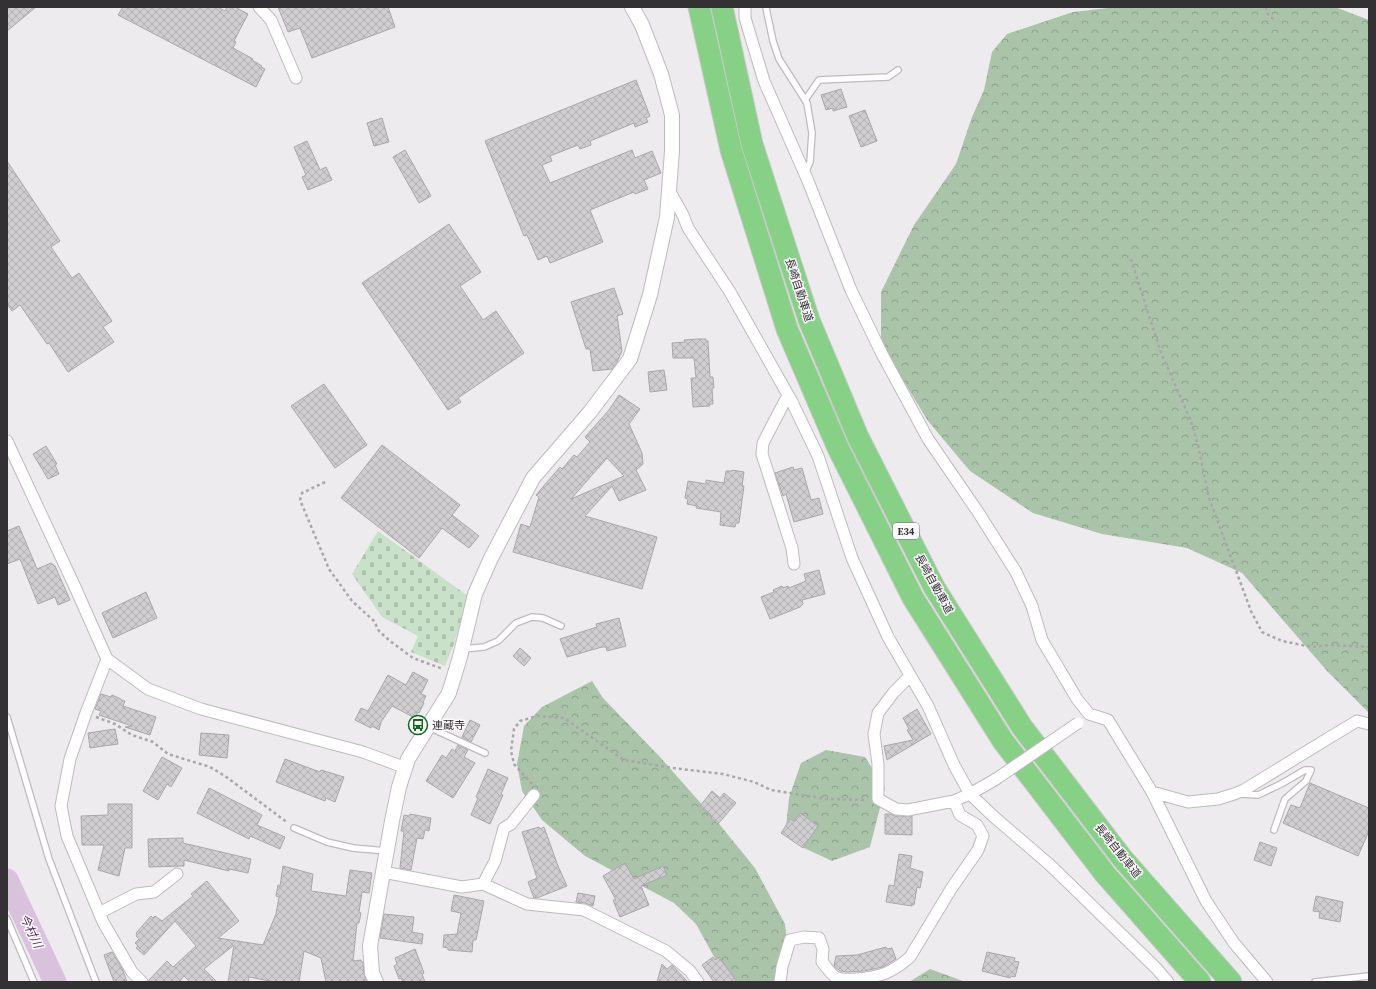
<svg xmlns="http://www.w3.org/2000/svg" width="1376" height="989" font-family="'Source Serif 4','Noto Sans JP',serif">
	<style>
		.forest { fill: url(#forest-crowns) }
		.cemetery { fill: url(#cemetery-stones) }
		.lines { fill: none; stroke-linecap: round; stroke-linejoin: round }
		.river { stroke: #dac2de; stroke-width: 23 }
		.building { fill: url(#building-cross-hatch); stroke: #aaa7aa; fill-rule: evenodd }
		.service-casing { stroke: #bebabe; stroke-width: 8 }
		.minor-casing { stroke: #bebabe; stroke-width: 13 }
		.tertiary-casing { stroke: #bebabe; stroke-width: 16 }
		.motorway-casing { stroke: #cac9ca; stroke-width: 23 }
		.path { stroke: #a9a6aa; stroke-width: 2.5; stroke-dasharray: 3 3; stroke-linecap: butt }
		.service { stroke: #fff; stroke-width: 5.5 }
		.minor { stroke: #fff; stroke-width: 11 }
		.tertiary { stroke: #fff; stroke-width: 14 }
		.motorway { stroke: #86d186; stroke-width: 21 }
		.minor-bridge-casing { stroke: #bebabe; stroke-width: 13; stroke-linecap: butt }
		.minor-bridge { stroke: #fff; stroke-width: 11 }
		.labels { text-anchor: middle; dominant-baseline: central; stroke-width: 3; stroke-linejoin: round; paint-order: stroke }
		.shield { fill: #fcf8fc; stroke: #6f6d6f; stroke-width: 1 }
		.shield-label { font-size: 10px; font-weight: bold; fill: #333133 }
		.street-label { font-size: 11px; fill: #333133; stroke: #fcf8fc }
		.poi-label { font-size: 11px; fill: #333133; stroke: #fcf8fc; text-anchor: start }
		.water-label { font-size: 12px; font-style: italic; fill: #4e2d53; stroke: #fcf8fc }
	</style>
	<defs>
		<pattern id="forest-crowns" width="20" height="18" patternUnits="userSpaceOnUse"><rect width="20" height="18" fill="#aac4a9"/><path d="M2 6a3 3 0 1 1 6 0M12 15a3 3 0 1 1 6 0" fill="none" stroke="#8ba08a"/></pattern>
		<pattern id="cemetery-stones" width="16" height="16" patternUnits="userSpaceOnUse"><rect width="16" height="16" fill="#c8e1c8"/><path d="M2 7V4a2 2 0 0 1 4 0v3zM10 15v-3a2 2 0 0 1 4 0v3z" fill="#acc2ac"/></pattern>
		<pattern id="building-cross-hatch" width="8" height="8" patternUnits="userSpaceOnUse"><rect width="8" height="8" fill="#d0cdd1"/><path d="M0 0l8 8M0 8l8-8" fill="none" stroke="#b3b0b4"/></pattern>
	</defs>
	<rect width="100%" height="100%" fill="#eeebef"/>
	<!-- forest -->
	<path class="forest" d="M1117,7H1335L1369,20V713L1328,672L1242,573L1187,548L1102,534L1033,513L970,471L928,421L881,344V292L914,225L956,164L972,117L984,90L992,52L1007,34L1073,12Z
		M592,681L603,698L660,757L720,825L755,868L785,924L789,958L786,982H728L696,924L674,903L585,856L542,820L522,791L517,764L524,726L542,707Z
		M826,750L865,757L885,788L870,847L832,861L802,847L786,827L789,798L801,763Z
		M930,969L963,981V982H909Z"/>
	<!-- cemetery -->
	<path class="cemetery" d="M378,531L468,596L454,644L445,666L411,652L418,636L382,617L352,574Z"/>
	<g class="lines">
		<!-- river -->
		<path class="river" d="M7,880L55,982"/>
	</g>
	<!-- building -->
	<path class="building" d="M7,7H36L7,31Z
		M123,7H218L225,11L227,7H235L248,14L234,41L236,42L233,48L253,59L252,60L262,66L261,67L265,69L256,87L118,15Z
		M278,7H388L395,27L312,58L300,28L288,32Z
		M636,80L650,116L646,118L648,122L635,127L634,123L590,141L591,145L580,149L578,145L550,156L552,161L542,165L550,183L632,150L635,158L652,151L661,173L644,180L648,189L635,194L634,192L590,210L603,242L550,263L547,256L538,260L527,235L524,236L485,141Z
		M841,89L847,107L833,111V108L826,110L821,95Z
		M865,110L877,141L861,147L849,116Z
		M382,118L389,142L374,146L367,123Z
		M307,141L320,170L326,167L332,180L308,190L302,177L306,175L294,147Z
		M405,150L431,196L419,203L393,157Z
		M7,161L60,241L51,247L72,278L79,273L112,321L103,327L114,342L68,372L49,343L47,344L20,305L12,311L7,304Z
		M449,224L481,272L460,286L483,320L496,311L524,353L458,398L461,402L448,410L362,283Z
		M614,288L623,314L617,316L622,351L617,362L612,369L593,371L590,349H586L571,302Z
		M697,339H706V341H708L710,377H713L714,388H712L713,404H709L710,406L693,407L691,378H696L694,358H673L672,343L685,342L684,340Z
		M664,370L667,390L650,392L648,372Z
		M324,384L367,445L335,468L291,406Z
		M619,395L640,409L629,424L642,453L643,464L636,470L646,490L619,501L612,486L585,516L657,537L642,589L513,552L521,524L530,527L539,497L536,495L560,467L562,469L574,455L577,457L590,442L585,437L609,410ZM607,458L624,476L571,499Z
		M382,445L460,505L452,515L479,536L469,548L442,528L419,558L341,498Z
		M46,446L57,464L55,465L59,474L48,479L33,454Z
		M793,467L794,470L802,468L811,500L819,498L823,514L794,522L786,494L783,496L775,473Z
		M732,470L744,472L742,486H744L739,523H736L735,527L720,525L721,512L696,508L697,506L687,504L688,499L685,498L688,481L706,484V480L724,483L726,471H732Z
		M19,526L37,569L51,563L55,566L70,600L58,605L55,597L38,604L20,559L7,564V531Z
		M819,570L825,594L802,600L803,604L800,607L770,619L761,597L774,592L773,590L782,586L783,588L788,586L789,588L806,581L804,574Z
		M146,592L157,618L113,638L102,613Z
		M619,618L626,646L607,651L606,647H602L567,657L560,639L597,627L596,624Z
		M520,648L531,658L524,666L513,656Z
		M413,672L428,680L421,694L426,696L423,702L424,703L419,713L418,712L415,718L392,706L381,722L379,730L372,726L371,728L355,720L361,708L368,711L388,675L406,685Z
		M101,694L111,697L112,695L121,699V700L125,701L123,706L156,717L150,735L125,727L132,726L99,715L101,711L95,709Z
		M917,709L931,734L887,760L884,746L913,740L907,730L909,729L903,718Z
		M470,720L480,725L471,742L462,737Z
		M115,729L118,744L90,748L88,733Z
		M201,733L229,735L227,758L199,755Z
		M458,745L468,750L464,757L475,763L453,798L426,781L442,755L446,758L452,749L455,751Z
		M162,757L182,768L171,787L167,784L158,800L143,791Z
		M285,759L320,772L321,770L344,777L335,802L326,798L325,801L276,782Z
		M488,769L508,778L501,794L503,795L490,824L471,815L478,798L476,797Z
		M1310,783L1369,808V831L1358,856L1283,823L1291,805L1300,808Z
		M209,788L262,815L257,825L285,837L280,849L250,836L249,839L197,813Z
		M712,791L720,798L724,793L736,803L718,824L711,818L712,817L700,806Z
		M108,804H132V848H125L119,876L98,870L104,845H82L81,816L108,815Z
		M800,813L818,826L803,848L781,833L790,819L794,821Z
		M410,814L431,818L429,831L425,830L423,839L417,838L411,870L400,868L404,831H401L404,815L409,816Z
		M885,814H890L895,816H912V835L885,834Z
		M539,827L540,829L544,827L558,866L567,886L537,898H534L528,882L537,878L522,832Z
		M183,838V843L251,859L248,873L229,869V871L184,860V866L149,867L148,839Z
		M1260,842L1277,848L1271,866L1254,860Z
		M899,854L912,856L910,868L923,872L920,888L917,887L914,905L912,904V906L886,902L889,885L894,886Z
		M625,863L634,879L663,866L667,875L641,886L649,905L620,917L613,900H616L603,876Z
		M283,866L313,874L311,891L346,896L350,870L372,873L369,893L362,892L359,912L361,913L359,923H357L353,961L361,960V962H363L364,974L367,982H326L321,958L304,951L299,982H275L249,977L248,982H228L234,945L204,969L217,982H190L184,976L179,982H149V980L167,961L173,967L196,946L175,921L144,955L136,948L138,946L135,943L139,939L136,936L137,934L136,933L151,916L153,918L155,916L162,921L193,896L191,894L207,881L239,921L218,938L263,945L276,914L279,897L276,896L278,885L280,886Z
		M578,893L595,896L593,906L585,903L576,902Z
		M454,895L484,901L476,940H473L472,952L448,950V948L443,947L444,935L457,934L461,913L451,911Z
		M1316,896L1343,902L1340,922L1319,918L1320,912L1313,911Z
		M384,914L414,917L412,932L423,934L422,944L380,938Z
		M886,947L887,949L892,948L896,959L883,967L864,971L847,972L840,971L834,966L836,956L857,955Z
		M415,949L424,973L422,974L425,982H403L401,978L399,979L394,966L397,964L395,958Z
		M112,952L122,968L127,982H114L104,955Z
		M987,952L1015,958L1014,961L1019,962L1015,977L1011,976L1010,978L982,971Z
		M713,957L715,960L719,957L737,982H714L702,965Z
		M662,964L667,969L672,965L688,982H657Z"/>
	<g class="lines">
		<!-- service casing -->
		<g class="service-casing">
			<path id="service" d="M766,8L773,41L779,59L807,103L812,133L810,162L805,174
				M805,100L819,80L888,77L898,70
				M463,649L484,647L498,641L516,623L532,617L543,618L561,626
				M7,717L49,859L96,982
				M429,727L485,753
				M1240,794L1258,795L1281,784L1305,770H1311L1306,781L1285,799L1274,830
				M294,828L327,842L353,848L386,851
				M7,919L34,982
				M1315,982L1369,976"/>
		</g>
		<!-- minor casing -->
		<g class="minor-casing">
			<path id="minor" d="M259,7L271,20L296,78
				M745,7V18L764,81L808,181L851,290L882,354L928,439L978,512L1016,572L1032,606L1042,640L1077,699L1089,714L1108,720L1152,792L1206,901L1234,943L1267,982
				M669,190L683,215L688,228L730,292L792,402L818,456L852,558L888,637L928,706L954,765L970,794L993,816L1050,865L1156,968L1168,982
				M788,395L763,443L762,454L792,548L794,564
				M7,441L75,587L107,659L148,689L201,709L363,752L406,768
				M107,659L86,713L70,759L61,806L67,836L103,922L132,972L142,982
				M910,676L894,692L878,713L874,734L878,764V799L896,809L908,810L954,801
				M1152,792L1188,802L1218,799L1234,794L1244,790L1332,736L1357,721L1369,724
				M383,872L462,887L483,884L527,904L584,910L666,951L690,971L698,982
				M483,884L495,861L504,828L511,824L534,795
				M99,913L136,894L154,892L177,874
				M780,982L782,967L790,940L804,937L819,938L823,949L822,962C826,966 832,976 837,978C843,980 850,979 856,979C880,977 892,973 910,957L951,889L978,850L983,836L977,825L960,815L954,801L970,794L996,779"/>
		</g>
		<!-- tertiary casing -->
		<g class="tertiary-casing">
			<path id="tertiary" d="M376,982L372,973L370,946L392,821L399,787L408,759L449,693L460,657L475,594L491,558L533,478L590,412L630,359L650,295L667,217L672,151V115L661,74L642,25L632,7"/>
		</g>
		<!-- motorway casing -->
		<g class="motorway-casing">
			<path id="motorway" d="M699,7L731,150L787,329L838,448L913,598L1003,741L1105,874L1200,982
				M722,7L752,144L809,320L858,437L934,587L1022,727L1122,858L1231,982"/>
		</g>
		<!-- path -->
		<path class="path" d="M1266,7L1267,13L1275,21
			M1131,259L1160,350L1191,421L1198,445L1209,498L1251,611L1262,632L1282,641L1312,647L1329,645L1369,647
			M325,482L302,493L300,500L329,569L352,601L374,621L379,631L390,641L413,658L443,669
			M96,717L115,724L132,735L153,742L168,754L210,767L225,776L288,823
			M532,784L514,764L511,751L514,729L520,721L537,716L564,718L624,760L673,768L723,774L754,782L771,790L827,799L867,800"/>
		<!-- service -->
		<use href="#service" class="service"/>
		<!-- minor -->
		<use href="#minor" class="minor"/>
		<!-- tertiary -->
		<use href="#tertiary" class="tertiary"/>
		<!-- motorway -->
		<use href="#motorway" class="motorway"/>
		<!-- minor-bridge casing -->
		<g class="minor-bridge-casing">
			<path id="minor-bridge" d="M996,779L1078,723"/>
		</g>
		<!-- minor-bridge -->
		<use href="#minor-bridge" class="minor-bridge"/>
	</g>
	<!-- icons -->
	<defs>
		<g id="bus-ring" transform="scale(1)"><circle r="9.5" fill="#fcf8fc" stroke="#0c6c19" stroke-width="1.5"/><path d="M-5-6H5V4H4V6H2V4H-2V6H-4V4H-5ZM-3.5-4V0h7V-4ZM-3.5 1.2v1.5H-2V1.2ZM2 1.2v1.5H3.5V1.2Z" fill="#0c6c19"/></g>
	</defs>
	<g fill-rule="evenodd">
		<use href="#bus-ring" x="418" y="725"/>
	</g>
	<g class="labels">
		<!-- shield labels -->
		<rect class="shield" x="893" y="523" width="26" height="16" rx="3"/>
		<g class="shield-label">
			<text x="906" y="531">E34</text>
		</g>
		<!-- street labels -->
		<g class="street-label">
			<text transform="translate(799 290) rotate(72)">長崎自動車道</text>
			<text transform="translate(934 584) rotate(61)">長崎自動車道</text>
			<text transform="translate(1118 851) rotate(51)">長崎自動車道</text>
		</g>
		<!-- poi labels -->
		<g class="poi-label">
			<text x="432" y="725">連蔵寺</text>
		</g>
		<!-- water labels -->
		<g class="water-label">
			<text transform="translate(31 931) rotate(65)">今村川</text>
		</g>
	</g>
	<!-- border -->
	<rect width="1376" height="989" fill="none" stroke="#333133" stroke-width="16"/>
</svg>
